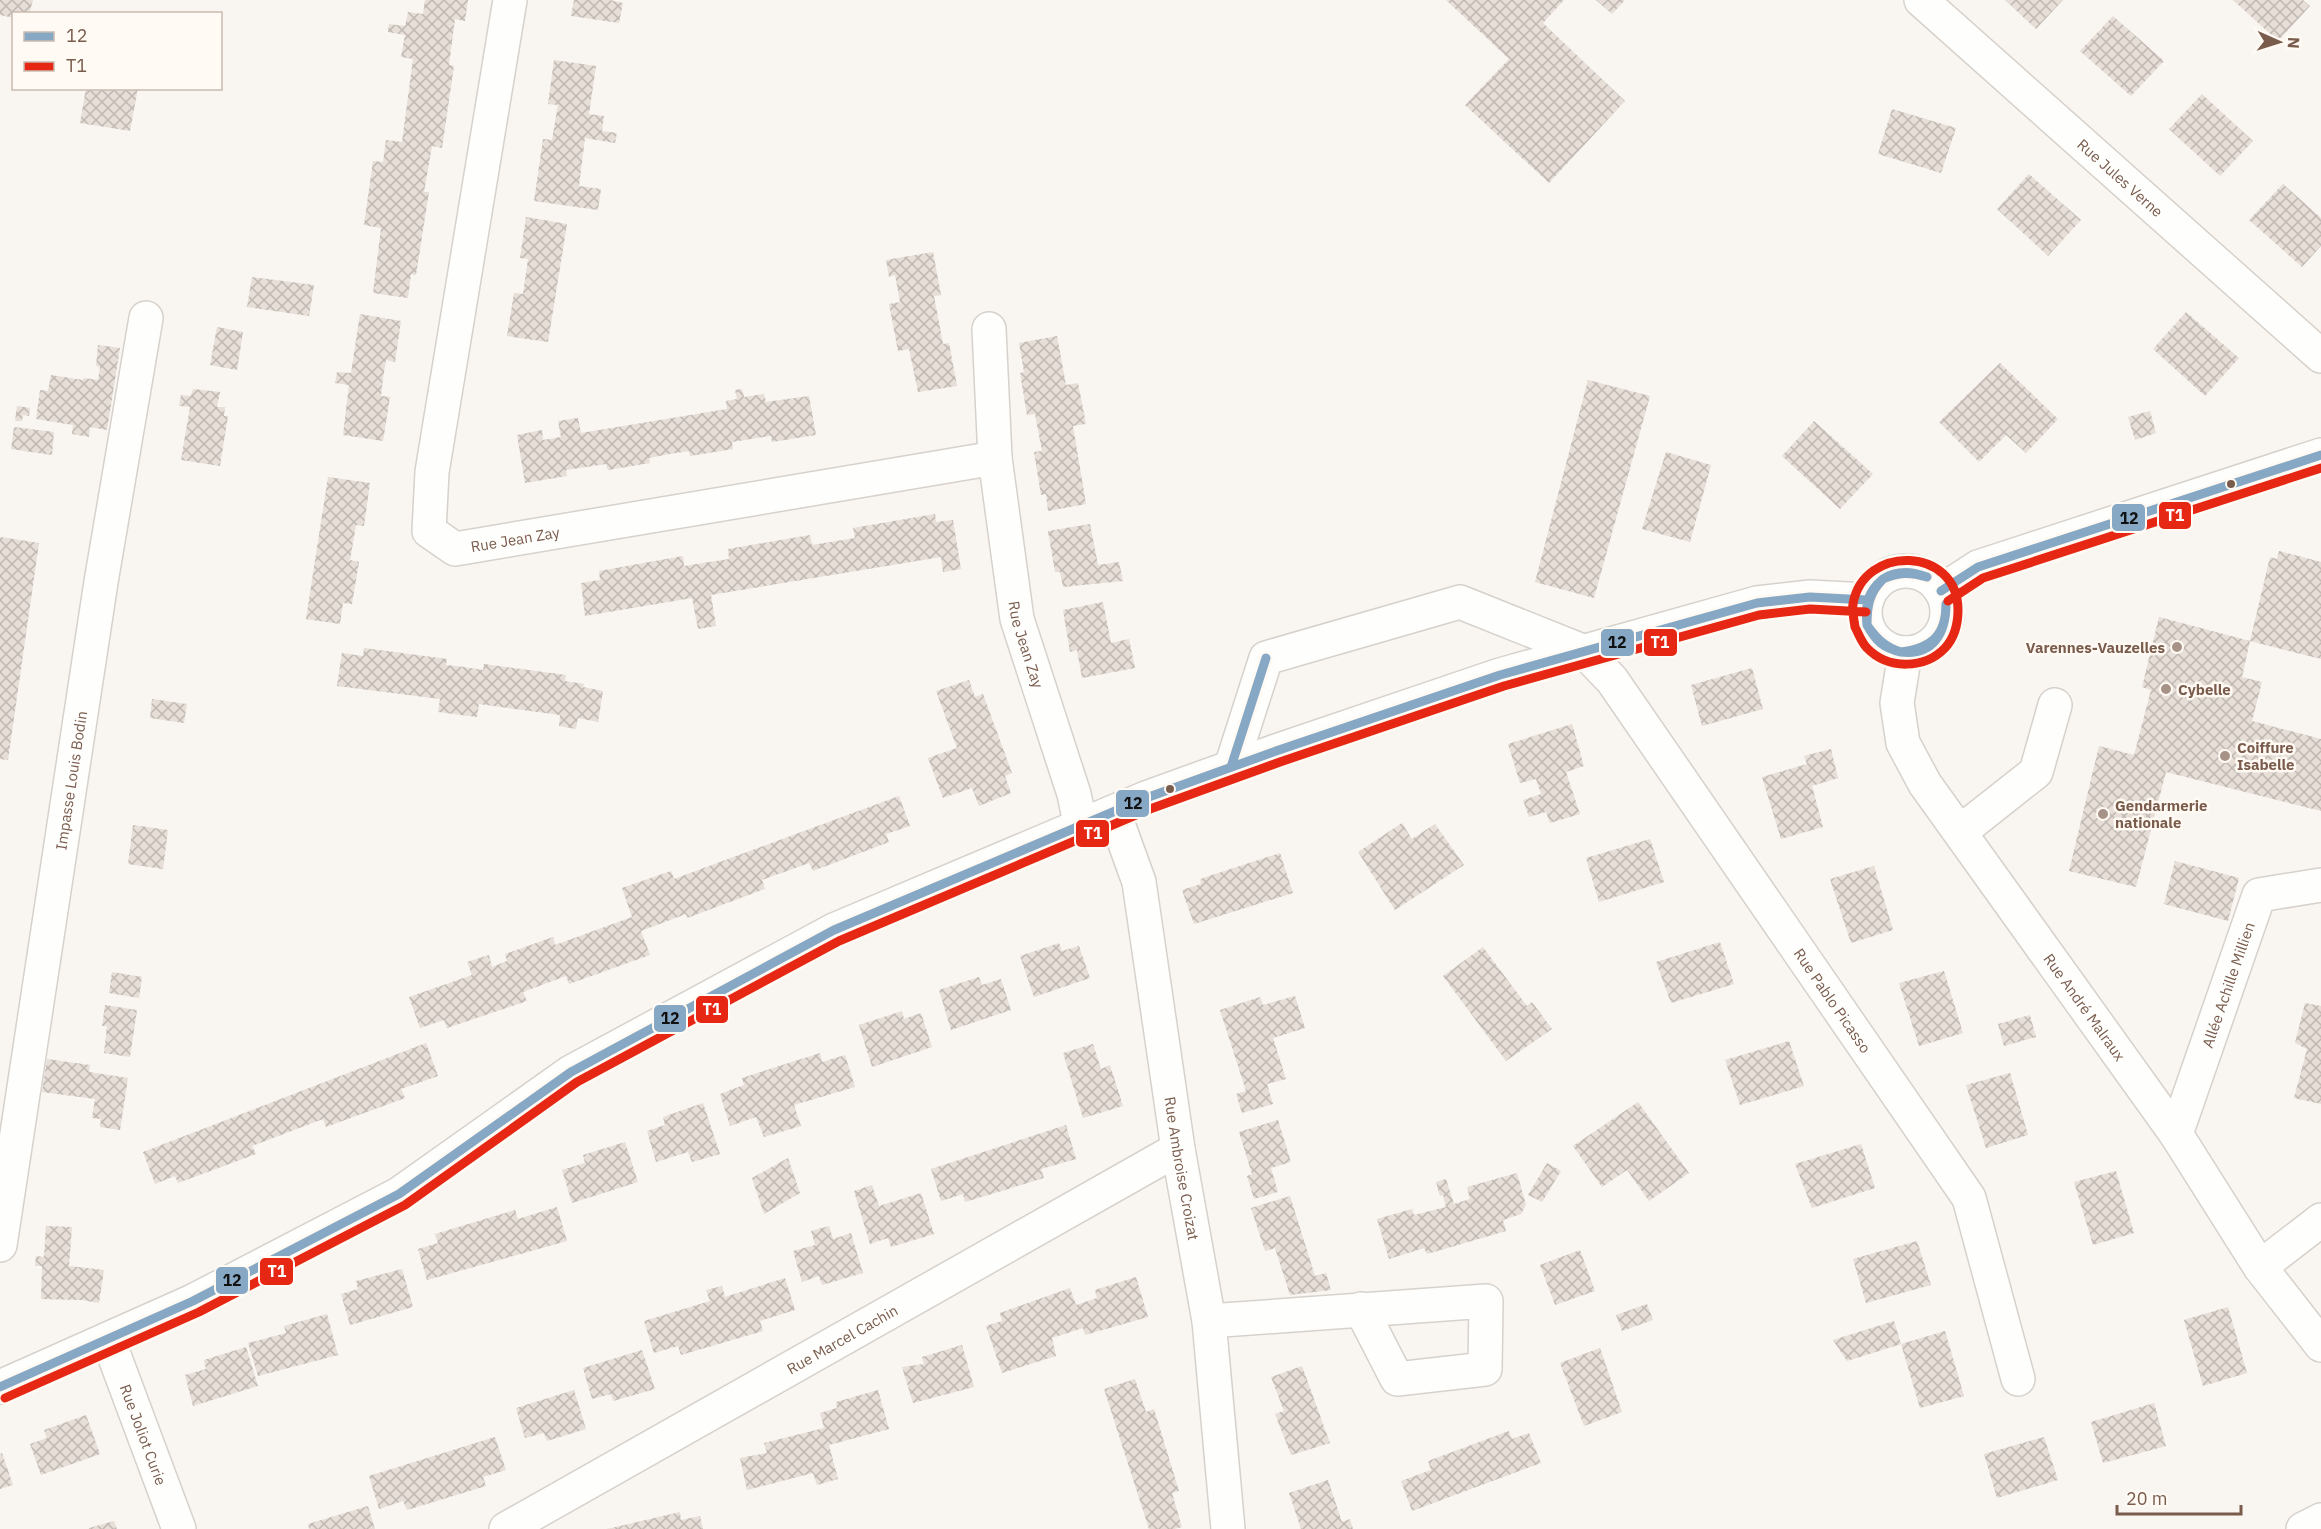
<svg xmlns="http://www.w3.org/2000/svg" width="2321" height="1529" font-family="'IBM Plex Sans',sans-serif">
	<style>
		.building { fill: url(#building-cross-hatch) }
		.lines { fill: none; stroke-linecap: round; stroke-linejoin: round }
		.minor-casing { stroke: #d7d1cb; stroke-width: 36 }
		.minor { stroke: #fefefd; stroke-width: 33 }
		.bus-1-casing { stroke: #fffaf3; stroke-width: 14 }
		.bus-2-casing { stroke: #fffaf3; stroke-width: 14 }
		.bus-1 { stroke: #86a8c4; stroke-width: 9 }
		.bus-2 { stroke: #e52713; stroke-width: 9 }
		.bus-dot { fill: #7a5c4d; stroke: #fffaf3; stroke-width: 2 }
		.poi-dot { fill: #a69286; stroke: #fffaf3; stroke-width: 2 }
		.labels { text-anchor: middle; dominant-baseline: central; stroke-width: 5; stroke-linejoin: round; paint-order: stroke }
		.street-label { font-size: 15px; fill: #7a5c4d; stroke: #fffaf3 }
		.poi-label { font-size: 15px; font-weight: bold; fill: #7a5c4d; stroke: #fffaf3; text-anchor: start }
		.line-badge { stroke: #fffaf3; stroke-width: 2 }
		.badge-label { font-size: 16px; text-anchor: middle; font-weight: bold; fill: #fff }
		.pale-badge-label { font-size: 16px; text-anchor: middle; font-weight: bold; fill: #111 }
	</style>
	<defs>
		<pattern id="building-cross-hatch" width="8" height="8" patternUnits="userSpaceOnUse" patternTransform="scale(1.5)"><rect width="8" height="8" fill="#e6ded7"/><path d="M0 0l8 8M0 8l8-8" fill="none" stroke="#bfb7b1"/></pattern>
	</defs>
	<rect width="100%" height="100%" fill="#f9f5f0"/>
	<!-- building -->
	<path class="building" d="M0,0H33L29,14H14V18L0,15Z
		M425,0H468L465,21L455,19L449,65L454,66L442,148L432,146L424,192H429L416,275L411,274L408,298L373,293L381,228L364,225L373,161L383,162L386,140L402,142L413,59L401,57L405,35L388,32L389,24L405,26L408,12L423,14Z
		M574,0H610L623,3L619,23L571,16Z
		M1446,0H1564L1543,23L1625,101L1549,183L1465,105L1509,59Z
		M1596,0H1625L1612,14Z
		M2005,0H2063L2036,29Z
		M2233,0H2303L2310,6L2278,41Z
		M2113,16L2164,61L2131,96L2080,51Z
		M554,60L596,66L589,114L604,116L602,131L617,133L615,143L585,138L579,186L601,189L598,210L534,201L543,139L552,140L558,105L548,104Z
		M86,88H138L130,131L80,123Z
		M2202,94L2253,141L2220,176L2169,129Z
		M1892,109L1956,128L1941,173L1878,154Z
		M2029,174L2081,220L2048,256L1997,209Z
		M2283,184L2321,218V246L2302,267L2249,220Z
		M526,217L567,224L548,342L507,336L514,293L523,294L528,259L520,258Z
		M933,252L941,295L934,296L943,344L949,343L957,386L918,392L909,349L898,351L889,304L900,302L895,275L889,277L886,260Z
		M252,277L314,285L309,316L247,307Z
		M2186,312L2239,358L2205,396L2153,349Z
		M360,314L401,321L395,362L386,360L383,378L381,396L390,397L383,441L343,435L349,385L335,383L337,372L351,373Z
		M217,327L243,332L237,370L210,365Z
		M1057,336L1066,385L1078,383L1086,424L1073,426L1086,504L1048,511L1046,494L1041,495L1034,452L1042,451L1035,414L1027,415L1020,373L1024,372L1019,343Z
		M98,345L120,348L107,430L90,427L89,437L72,434L73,425L36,419L40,390L48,391L51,375L83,380L84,378L98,380L100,367L96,366Z
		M2000,363L2058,419L2026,453L2006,435L1979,462L1939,422Z
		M1588,380L1650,396L1594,598L1535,582Z
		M193,389L220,392L217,407H225L224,416H228L220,466L181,460L190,407L179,406L181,395L191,396Z
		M742,389L744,397L764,394L766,402L809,396L816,435L772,442L771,436L751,439L732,442L733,449L690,456L689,451L669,454L649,458L650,463L608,470L606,464L566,470L567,476L525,483L517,435L542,430L543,440L561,437L558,421L578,418L581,433L727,409L726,401L737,399L735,390Z
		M17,406L30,408L29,416L23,415L22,421H15Z
		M2150,411L2156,433L2135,440L2128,417Z
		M1814,421L1873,474L1840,509L1782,456Z
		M14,427L54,432L52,455L11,449Z
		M1666,452L1711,465L1690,542L1642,529Z
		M328,477L370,483L364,526L356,525L350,560L359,562L352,604L343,603L340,624L306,619Z
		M935,514L936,522L953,520L961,569L943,572L941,557L711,595L716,626L698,629L692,598L585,616L581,583L600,580L599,571L683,556L684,566L729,559L728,549L810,535L812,545L855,538L853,528Z
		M1090,524L1098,565L1119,562L1123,581L1063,587L1060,572H1055L1048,531Z
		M0,537L39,543L8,760L0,759Z
		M2279,551L2321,562V659L2250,641L2270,557L2277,559Z
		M1103,602L1111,643L1129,639L1135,668L1082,678L1077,650L1070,652L1063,610Z
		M2159,617L2250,641L2242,677L2262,682L2252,721L2321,739V811L2166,772L2136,887L2069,871L2099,746L2134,755L2151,690L2142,687Z
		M364,648L447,659L446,665L464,667L483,670L484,664L566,675L565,681L584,684L583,687L603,691L598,722L578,718L576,729L559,726L560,715L479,704L477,717L438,712L440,699L337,686L342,653L363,656Z
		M1752,668L1763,709L1702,726L1691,685Z
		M969,680L975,697L983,694L1012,773L1005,776L1011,793L979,806L972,788L943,798L928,758L957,748L936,691Z
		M152,699L187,704L184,723L150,718Z
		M1572,724L1584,766L1566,772L1580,814L1550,823L1546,812L1529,817L1523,800L1541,794L1536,779L1520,783L1508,744Z
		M1831,749L1838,778L1812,786L1823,827L1781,839L1762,777L1807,764L1804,756Z
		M899,796L910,826L886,834L889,842L813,871L809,863L762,880L765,889L687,918L686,914L641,931L650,955L569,984L566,976L523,992L527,1001L447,1028L444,1020L420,1028L409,997L472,975L467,962L489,955L492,967L507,961L505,954L553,937L555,945L632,917L622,888L671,871L674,879Z
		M1402,823L1412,839L1435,824L1464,865L1395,910L1358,852Z
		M133,825L168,830L163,869L128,864Z
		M1650,839L1664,882L1599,902L1586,858Z
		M1280,853L1293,893L1194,924L1182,890L1201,884L1200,879Z
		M2175,861L2239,878L2228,921L2164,904Z
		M1874,866L1893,930L1851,943L1830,879Z
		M1720,942L1734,984L1671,1003L1656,962Z
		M1059,943L1062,951L1079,946L1090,978L1034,997L1020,956Z
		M1483,947L1527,1006L1532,1002L1552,1029L1506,1061L1443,976Z
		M1944,971L1963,1033L1919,1046L1899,983Z
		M112,972L142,977L139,998L109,993Z
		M979,977L982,985L1001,979L1011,1010L951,1030L939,990Z
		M1295,996L1305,1028L1273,1038L1286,1079L1267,1084L1273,1104L1242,1113L1236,1094L1246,1091L1220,1010L1260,997L1263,1005Z
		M2305,1003L2321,1006V1104L2294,1098L2307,1049L2295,1043Z
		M105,1005L137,1010L130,1057L104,1053L107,1026H102Z
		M902,1011L904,1019L921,1013L932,1047L872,1067L859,1025Z
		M2030,1015L2036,1037L2004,1046L1998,1024Z
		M1789,1041L1804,1086L1740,1105L1725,1060Z
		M426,1043L438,1076L401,1089L405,1098L326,1127L323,1119L252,1146L256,1154L178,1183L175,1176L155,1184L143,1152Z
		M1093,1044L1101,1069L1110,1065L1123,1106L1083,1118L1063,1053Z
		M820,1053L822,1062L845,1055L855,1087L794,1105L801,1126L764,1137L756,1117L730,1126L720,1094L744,1085L742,1078Z
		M47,1059L90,1065L89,1072L128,1078L120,1130L100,1127L101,1119L92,1118L95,1099L42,1092Z
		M2010,1073L2028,1135L1986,1148L1966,1085Z
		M1638,1102L1689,1173L1649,1201L1627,1170L1602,1187L1573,1146Z
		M703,1103L720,1154L692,1162L688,1152L656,1162L647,1131L665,1125L663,1117Z
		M1278,1120L1291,1162L1271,1168L1278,1192L1254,1199L1247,1176L1252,1174L1239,1132Z
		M1066,1125L1076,1159L1041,1169L1044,1178L965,1202L963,1194L941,1201L931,1169Z
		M625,1142L638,1182L572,1203L562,1170L585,1163L583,1155Z
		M1861,1144L1875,1188L1812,1208L1795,1164Z
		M788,1158L800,1193L764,1214L752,1178Z
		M1547,1163L1561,1171L1542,1202L1528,1195Z
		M2116,1171L2134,1233L2093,1245L2074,1182Z
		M1517,1173L1526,1205L1521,1214L1503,1220L1506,1231L1427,1254L1424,1248L1389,1259L1377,1219L1412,1209L1414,1215L1446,1207L1443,1195L1440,1196L1436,1182L1446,1179L1454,1204L1470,1199L1467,1187Z
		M872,1185L879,1206L921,1193L934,1234L891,1247L888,1238L870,1244L854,1191Z
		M1290,1196L1315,1276L1326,1273L1331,1290L1290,1295L1275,1248L1265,1251L1251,1208Z
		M557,1207L567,1241L427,1280L418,1249L438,1243L435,1234L515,1210L518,1219Z
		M46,1226L72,1227L69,1266L104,1270L99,1303L82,1300L41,1299L42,1266H35L36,1256L44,1257Z
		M829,1226L833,1239L851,1233L863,1273L822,1285L819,1276L802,1282L793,1251L815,1245L811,1231Z
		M1917,1241L1931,1285L1866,1303L1853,1259Z
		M1580,1250L1595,1291L1555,1305L1540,1265Z
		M402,1269L413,1307L350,1325L341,1294L358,1289L356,1281Z
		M1136,1277L1148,1317L1085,1335L1083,1328L1052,1338L1056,1356L1002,1373L986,1326L1002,1321L1000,1313L1070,1288L1076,1305L1097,1298L1095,1290Z
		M785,1278L795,1310L760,1321L763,1331L681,1355L678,1346L654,1353L644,1321L710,1301L706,1290L722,1286L725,1297Z
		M1647,1304L1653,1320L1622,1331L1616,1315Z
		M2228,1307L2247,1373L2203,1386L2184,1320Z
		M327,1314L338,1355L258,1376L248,1343L286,1333L284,1326Z
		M1894,1321L1901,1344L1847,1361L1833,1340Z
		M1945,1331L1964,1396L1920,1408L1901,1344Z
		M962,1345L974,1387L913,1403L902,1367L924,1364L922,1357Z
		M246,1347L258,1386L193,1406L185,1375L206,1369L204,1360Z
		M1600,1348L1622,1412L1584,1426L1560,1363Z
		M642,1350L655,1389L613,1401L611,1394L592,1399L583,1368Z
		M1302,1366L1330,1443L1291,1455L1275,1414L1284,1411L1271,1377Z
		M1135,1379L1146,1412L1154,1409L1179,1491L1172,1493L1182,1527L1174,1529H1149L1104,1389Z
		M574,1390L586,1429L547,1441L544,1433L525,1438L516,1408Z
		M878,1390L889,1429L829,1445L838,1479L817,1485L813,1473L747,1490L740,1458L767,1453L764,1443L824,1428L820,1413L837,1408L836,1402Z
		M2154,1403L2166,1446L2103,1463L2091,1422Z
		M86,1415L100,1454L41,1475L30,1444L47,1438L44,1430Z
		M1509,1431L1512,1439L1529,1433L1541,1463L1412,1511L1401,1481L1431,1470L1428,1461Z
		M495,1437L506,1470L483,1477L486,1486L407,1510L403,1501L379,1509L369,1476Z
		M2044,1437L2058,1480L1997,1498L1984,1454Z
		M2,1453L13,1485L0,1489V1454Z
		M1328,1480L1342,1522L1350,1519L1353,1529H1301L1289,1493Z
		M368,1506L375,1529H309L308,1524Z
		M680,1512L681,1520L700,1516L703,1529H607Z
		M114,1521L117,1529H89V1528Z"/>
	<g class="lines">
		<!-- minor casing -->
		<g class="minor-casing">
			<g id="minor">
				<path id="s1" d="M510,0L432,472L429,531L455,549L995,458L1017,619L1074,794L1081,827"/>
				<path id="s2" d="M1921,0L2321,356"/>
				<path d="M989,329L995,458"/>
				<circle cx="1906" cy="612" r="41"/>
				<path d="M1941,591L1978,567L2321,455"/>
				<path id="s3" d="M1905,653L1897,703L1903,743L1925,784L2176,1134L2260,1267L2321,1345"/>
				<path id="s4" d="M1231,767L1266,658L1460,602L1585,652L1612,680L1969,1198L2018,1379"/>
				<path id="s5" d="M1114,813L1139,882L1178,1149L1209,1321L1228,1529"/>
				<path d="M1960,832L2036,772L2055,705"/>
				<path id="s6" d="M2176,1134L2259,895L2321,885"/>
				<path id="s7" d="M0,1245L101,582L146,318"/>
				<path d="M2260,1267L2321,1220"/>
				<path d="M1209,1321L1486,1301L1485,1369L1397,1379L1361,1309"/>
				<path id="s8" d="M108,1339L179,1529"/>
				<path d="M0,1387L193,1301L399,1194L571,1072L834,930L1146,798L1276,751L1500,675L1757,603L1810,597L1867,600"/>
				<path id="s9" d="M506,1529L1178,1149"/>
				<path d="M2303,1529L2321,1520"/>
			</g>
		</g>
		<!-- minor -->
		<use href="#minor" class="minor"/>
		<!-- bus-1 casing -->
		<g class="bus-1-casing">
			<path id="bus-1" d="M1883,579C1897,570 1911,571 1927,577
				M1883,579C1899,572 1910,572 1927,577
				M1941,591L1978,567L2321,455
				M1867,625C1877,639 1885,647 1901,652
				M1867,625C1876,641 1883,648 1901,652
				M1867,625C1865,605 1867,592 1883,579
				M1867,625C1867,606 1869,593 1883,579
				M1901,652C1934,656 1946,632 1946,604
				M1901,652C1932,648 1946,635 1946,604
				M1231,767L1266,658
				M0,1387L193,1301L399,1194L571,1072L834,930L1146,798L1276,751L1500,675L1757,603L1810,597L1867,600"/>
		</g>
		<!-- bus-2 casing -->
		<g class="bus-2-casing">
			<path id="bus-2" d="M1948,601L1983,578L2321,468
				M1855,627C1854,620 1852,611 1853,604C1863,544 1958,546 1958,610C1958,625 1955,637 1945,648C1925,669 1888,670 1867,648C1862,643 1859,635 1856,629
				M5,1398L199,1312L405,1205L577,1082L839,941L1150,809L1280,762L1504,686L1759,615L1810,609L1866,612"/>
		</g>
		<!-- bus-1 -->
		<use href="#bus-1" class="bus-1"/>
		<!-- bus-2 -->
		<use href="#bus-2" class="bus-2"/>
	</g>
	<!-- markers -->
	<g class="bus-dot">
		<circle cx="2231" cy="484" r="5"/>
		<circle cx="1170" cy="789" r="5"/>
	</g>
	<g class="poi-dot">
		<circle cx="2177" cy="647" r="6"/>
		<circle cx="2166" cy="689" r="6"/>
		<circle cx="2225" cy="756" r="6"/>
		<circle cx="2103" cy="814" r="6"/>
	</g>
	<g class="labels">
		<!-- street labels -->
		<g class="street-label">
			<text stroke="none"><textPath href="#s2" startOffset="267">Rue Jules Verne</textPath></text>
			<text stroke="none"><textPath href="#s1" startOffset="630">Rue Jean Zay</textPath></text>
			<text stroke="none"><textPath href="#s1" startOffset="1306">Rue Jean Zay</textPath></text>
			<text stroke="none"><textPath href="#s7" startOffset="470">Impasse Louis Bodin</textPath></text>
			<text stroke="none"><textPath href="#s6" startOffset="158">Allée Achille Millien</textPath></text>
			<text stroke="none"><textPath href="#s4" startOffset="879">Rue Pablo Picasso</textPath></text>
			<text stroke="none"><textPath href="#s3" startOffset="412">Rue André Malraux</textPath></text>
			<text stroke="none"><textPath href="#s5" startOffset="363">Rue Ambroise Croizat</textPath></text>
			<text stroke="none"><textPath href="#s9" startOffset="386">Rue Marcel Cachin</textPath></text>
			<text stroke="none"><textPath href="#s8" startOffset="102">Rue Joliot Curie</textPath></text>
		</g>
		<!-- poi labels -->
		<g class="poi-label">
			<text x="2165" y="647" text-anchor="end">Varennes-Vauzelles</text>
			<text x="2178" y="689">Cybelle</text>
			<text x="2237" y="747">Coiffure<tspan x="2237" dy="17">Isabelle</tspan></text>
			<text x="2115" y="805">Gendarmerie<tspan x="2115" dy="17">nationale</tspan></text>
		</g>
	</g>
	<g class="line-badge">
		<rect x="2158" y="501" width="34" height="29" rx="6" fill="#e52713"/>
		<rect x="2111" y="503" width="35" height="29" rx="6" fill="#86a8c4"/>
		<rect x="1600" y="628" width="35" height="29" rx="6" fill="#86a8c4"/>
		<rect x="1643" y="628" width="35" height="29" rx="6" fill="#e52713"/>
		<rect x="1115" y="789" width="35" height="29" rx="6" fill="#86a8c4"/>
		<rect x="1075" y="819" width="35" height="29" rx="6" fill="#e52713"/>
		<rect x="695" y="995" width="34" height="29" rx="6" fill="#e52713"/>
		<rect x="653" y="1004" width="34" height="29" rx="6" fill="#86a8c4"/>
		<rect x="259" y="1257" width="35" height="29" rx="6" fill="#e52713"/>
		<rect x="215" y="1266" width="34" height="29" rx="6" fill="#86a8c4"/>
	</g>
	<g class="badge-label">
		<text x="2175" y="521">T1</text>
		<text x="1660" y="648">T1</text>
		<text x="1093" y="839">T1</text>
		<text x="712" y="1015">T1</text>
		<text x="277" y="1277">T1</text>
	</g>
	<g class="pale-badge-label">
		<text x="2129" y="524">12</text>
		<text x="1617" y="648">12</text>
		<text x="1133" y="809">12</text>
		<text x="670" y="1024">12</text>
		<text x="232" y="1286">12</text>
	</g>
	<!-- legend -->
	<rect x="12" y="12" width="210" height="78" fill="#fffaf3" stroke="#cabbb1" stroke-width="1.5"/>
	<rect x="24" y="32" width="30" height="9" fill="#86a8c4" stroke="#cabbb1" stroke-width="1.5"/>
	<text x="66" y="42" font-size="18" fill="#7a5c4d">12</text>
	<rect x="24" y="62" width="30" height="9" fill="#e52713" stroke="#cabbb1" stroke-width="1.5"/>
	<text x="66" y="72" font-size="18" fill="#7a5c4d">T1</text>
	<!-- north arrow -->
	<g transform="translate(2279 42) rotate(93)" stroke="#fffaf3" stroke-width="4.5" paint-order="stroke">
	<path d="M0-4.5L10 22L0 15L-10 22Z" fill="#7a5c4d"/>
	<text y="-9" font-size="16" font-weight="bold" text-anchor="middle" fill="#7a5c4d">N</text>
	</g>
	<!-- scale -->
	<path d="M2117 1505v9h124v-9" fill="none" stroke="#7a5c4d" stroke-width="3"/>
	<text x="2126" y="1505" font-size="18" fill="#7a5c4d" stroke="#fffaf3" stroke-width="4.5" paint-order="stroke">20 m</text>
</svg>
